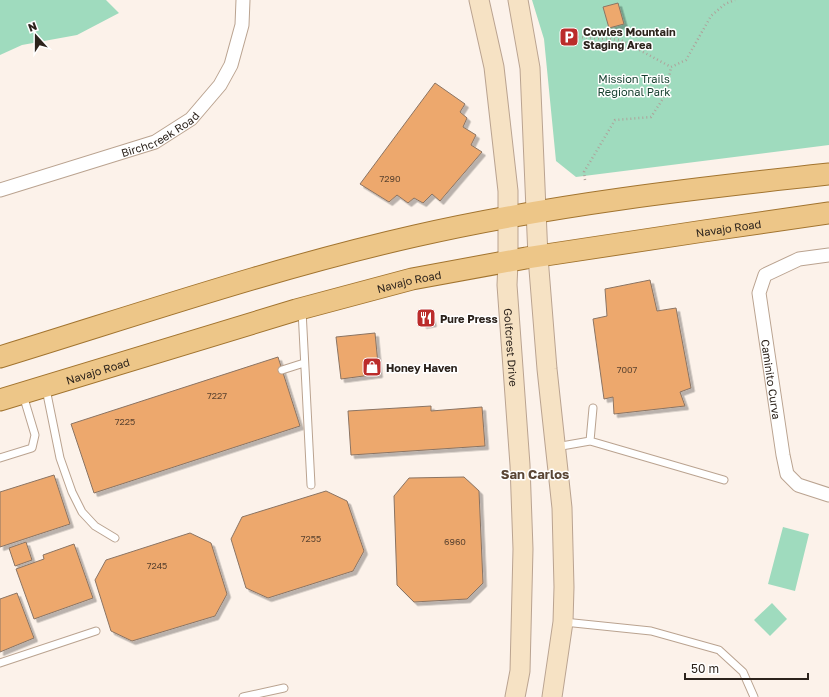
<svg xmlns="http://www.w3.org/2000/svg" width="829" height="697" font-family="'Golos Text',sans-serif">
	<style>
		.green { fill: #9fdbbe }
		.building { fill: #eda86d; stroke: #8b7463; filter: url(#shadow) }
		.lines { fill: none; stroke-linecap: round; stroke-linejoin: round }
		.lane-casing { stroke: #baa390; stroke-width: 9 }
		.street-casing { stroke: #baa390; stroke-width: 15 }
		.secondary-casing { stroke: #baa390; stroke-width: 21 }
		.primary-casing { stroke: #a2742f; stroke-width: 23 }
		.path { stroke: #ada39b; stroke-width: 2.5; stroke-dasharray: 1 3; stroke-linecap: butt }
		.lane { stroke: #fff; stroke-width: 7 }
		.street { stroke: #fff; stroke-width: 13 }
		.secondary { stroke: #f6e2c4; stroke-width: 19 }
		.primary { stroke: #edc688; stroke-width: 21 }
		.labels { text-anchor: middle; dominant-baseline: central; stroke-width: 3; stroke-linejoin: round; paint-order: stroke }
		.number-label { font-size: 9px; fill: #5c4430 }
		.poi-label { font-size: 11px; font-weight: bold; fill: #2c231c; stroke: #fff; text-anchor: start }
		.park-label { font-size: 11px; fill: #174130; stroke: #fff }
		.street-label { font-size: 11px; fill: #2c231c; stroke: #fff }
		.quarter-label { font-size: 13px; font-weight: bold; fill: #5a4635; stroke: #fff }
	</style>
	<defs>
		<filter id="shadow"><feDropShadow dx="3.5" dy="3.5" stdDeviation="0" flood-color="#0004"/></filter>
	</defs>
	<rect width="100%" height="100%" fill="#fcf2ea"/>
	<!-- green -->
	<path class="green" d="M0,0H106L119,13L77,35L22,45L0,55Z
		M532,0H829V145L576,177L556,161L544,39Z
		M783,527L809,534L795,591L768,584Z
		M772,603L787,619L770,636L754,620Z"/>
	<!-- building -->
	<path class="building" d="M618,3L624,24L609,28L603,7Z
		M435,83L465,104L460,112L467,118L463,127L476,135L471,145L482,152L440,201L432,194L423,203L414,198L408,203L397,195L389,202L360,184Z
		M650,280L657,311L676,308L691,388L680,392L685,406L614,414L613,397L604,399L593,319L607,316L605,289Z
		M430,311L433,323L423,325L420,314Z
		M375,333L379,374L341,379L336,337Z
		M278,357L300,426L94,493L71,424Z
		M431,406V411L482,407L485,446L351,455L348,411Z
		M54,475L70,524L0,547V492Z
		M464,477L479,491L483,583L467,599L414,602L397,585L394,496L409,478Z
		M326,491L347,501L364,551L353,571L268,598L246,588L231,539L242,517Z
		M190,533L211,543L227,594L215,616L132,641L111,631L95,580L106,560Z
		M26,542L32,560L15,566L9,548Z
		M74,544L93,598L34,619L16,569L44,559L43,555Z
		M17,593L34,638L0,652V599Z"/>
	<g class="lines">
		<!-- lane casing -->
		<g class="lane-casing">
			<path id="lane" d="M302,310L311,485
				M282,370L304,363
				M46,389L60,458L72,492L82,512L95,526L115,538
				M590,441L593,408
				M556,447L590,441L724,480
				M0,458L32,448L35,435L23,395
				M564,622L651,631L719,650L743,672L754,697
				M0,663L96,631
				M243,697L284,688"/>
		</g>
		<!-- street casing -->
		<g class="street-casing">
			<g id="street">
				<path id="s1" d="M0,190L155,142L191,119L220,85L231,65L242,25L243,0"/>
				<path id="s2" d="M829,255L799,259L765,275L759,293L783,455L787,474L798,485L829,495"/>
			</g>
		</g>
		<!-- secondary casing -->
		<g class="secondary-casing">
			<g id="secondary">
				<path id="s3" d="M479,0L494,67L508,191V262L507,285L520,465L523,549L520,671L515,697"/>
				<path d="M518,0L530,68L538,257L547,369L562,508L564,587L563,622L552,697"/>
			</g>
		</g>
		<!-- primary casing -->
		<g class="primary-casing">
			<g id="primary">
				<path d="M0,357C137,315 274,268 415,236C551,205 690,189 829,174"/>
				<path id="s4" d="M0,400L296,310L412,279L526,258L704,231L829,213"/>
			</g>
		</g>
		<!-- path -->
		<path class="path" d="M578,37L621,40L671,67L686,60L711,16L725,4L735,0
			M585,180L584,172L615,120L651,117L666,94L671,67"/>
		<!-- lane -->
		<use href="#lane" class="lane"/>
		<!-- street -->
		<use href="#street" class="street"/>
		<!-- secondary -->
		<use href="#secondary" class="secondary"/>
		<!-- primary -->
		<use href="#primary" class="primary"/>
	</g>
	<!-- icons -->
	<defs>
		<g id="parking-square" transform="scale(1)"><rect x="-9" y="-9" width="18" height="18" rx="4" fill="#bb2c2b" stroke="#fff"/><path d="M-3.5-5.5H1a3.5 3.5 0 0 1 0 7H-1V5.5H-3.5ZM-1-3.4V-.6H.8a1.4 1.4 0 0 0 0-2.8Z" fill="#fff"/></g>
		<g id="restaurant-square" transform="scale(1)"><rect x="-9" y="-9" width="18" height="18" rx="4" fill="#bb2c2b" stroke="#fff"/><path d="M-5-6h1v4h1v-4h1v4h1v-4h1v5L-1.5 .5V6h-2V.5L-5-1ZM5-6V6H3V1.5H1.5Q1.5-4 5-6Z" fill="#fff"/></g>
		<g id="shop-square" transform="scale(1)"><rect x="-9" y="-9" width="18" height="18" rx="4" fill="#bb2c2b" stroke="#fff"/><path d="M-5-2.5h2.3a2.7 3.5 0 0 1 5.4 0H5L5.5 6h-11ZM-1.5-2.5h3a1.5 2.3 0 0 0-3 0Z" fill="#fff"/></g>
	</defs>
	<g fill-rule="evenodd">
		<use href="#parking-square" x="569" y="37"/>
		<use href="#restaurant-square" x="426" y="318"/>
		<use href="#shop-square" x="372" y="367"/>
	</g>
	<g class="labels">
		<!-- number labels -->
		<g class="number-label">
			<text x="390" y="178">7290</text>
			<text x="627" y="369">7007</text>
			<text x="217" y="395">7227</text>
			<text x="125" y="421">7225</text>
			<text x="311" y="538">7255</text>
			<text x="455" y="541">6960</text>
			<text x="157" y="565">7245</text>
		</g>
		<!-- poi labels -->
		<g class="poi-label">
			<text x="583" y="31">Cowles Mountain<tspan x="583" dy="13">Staging Area</tspan></text>
			<text x="440" y="318">Pure Press</text>
			<text x="386" y="367">Honey Haven</text>
		</g>
		<!-- park labels -->
		<g class="park-label">
			<text x="634" y="78">Mission Trails<tspan x="634" dy="13">Regional Park</tspan></text>
		</g>
		<!-- street labels -->
		<g class="street-label">
			<text stroke="none"><textPath href="#s1" startOffset="170">Birchcreek Road</textPath></text>
			<text stroke="none"><textPath href="#s4" startOffset="750">Navajo Road</textPath></text>
			<text stroke="none"><textPath href="#s4" startOffset="426">Navajo Road</textPath></text>
			<text stroke="none"><textPath href="#s3" startOffset="350">Golfcrest Drive</textPath></text>
			<text stroke="none"><textPath href="#s4" startOffset="102">Navajo Road</textPath></text>
			<text stroke="none"><textPath href="#s2" startOffset="174">Caminito Curva</textPath></text>
		</g>
		<!-- quarter labels -->
		<g class="quarter-label">
			<text x="535" y="474">San Carlos</text>
		</g>
	</g>
	<!-- north arrow -->
	<g transform="translate(36 36) rotate(339)" stroke="#ffffff" stroke-width="3" paint-order="stroke">
	<path d="M0-3L7 15L0 10L-7 15Z" fill="#2c231c"/>
	<text y="-6" font-size="11" font-weight="bold" text-anchor="middle" fill="#2c231c">N</text>
	</g>
	<!-- scale -->
	<path d="M685 673v6h123v-6" fill="none" stroke="#2c231c" stroke-width="2"/>
	<text x="691" y="673" font-size="12" fill="#2c231c" stroke="#ffffff" stroke-width="3" paint-order="stroke">50 m</text>
</svg>
